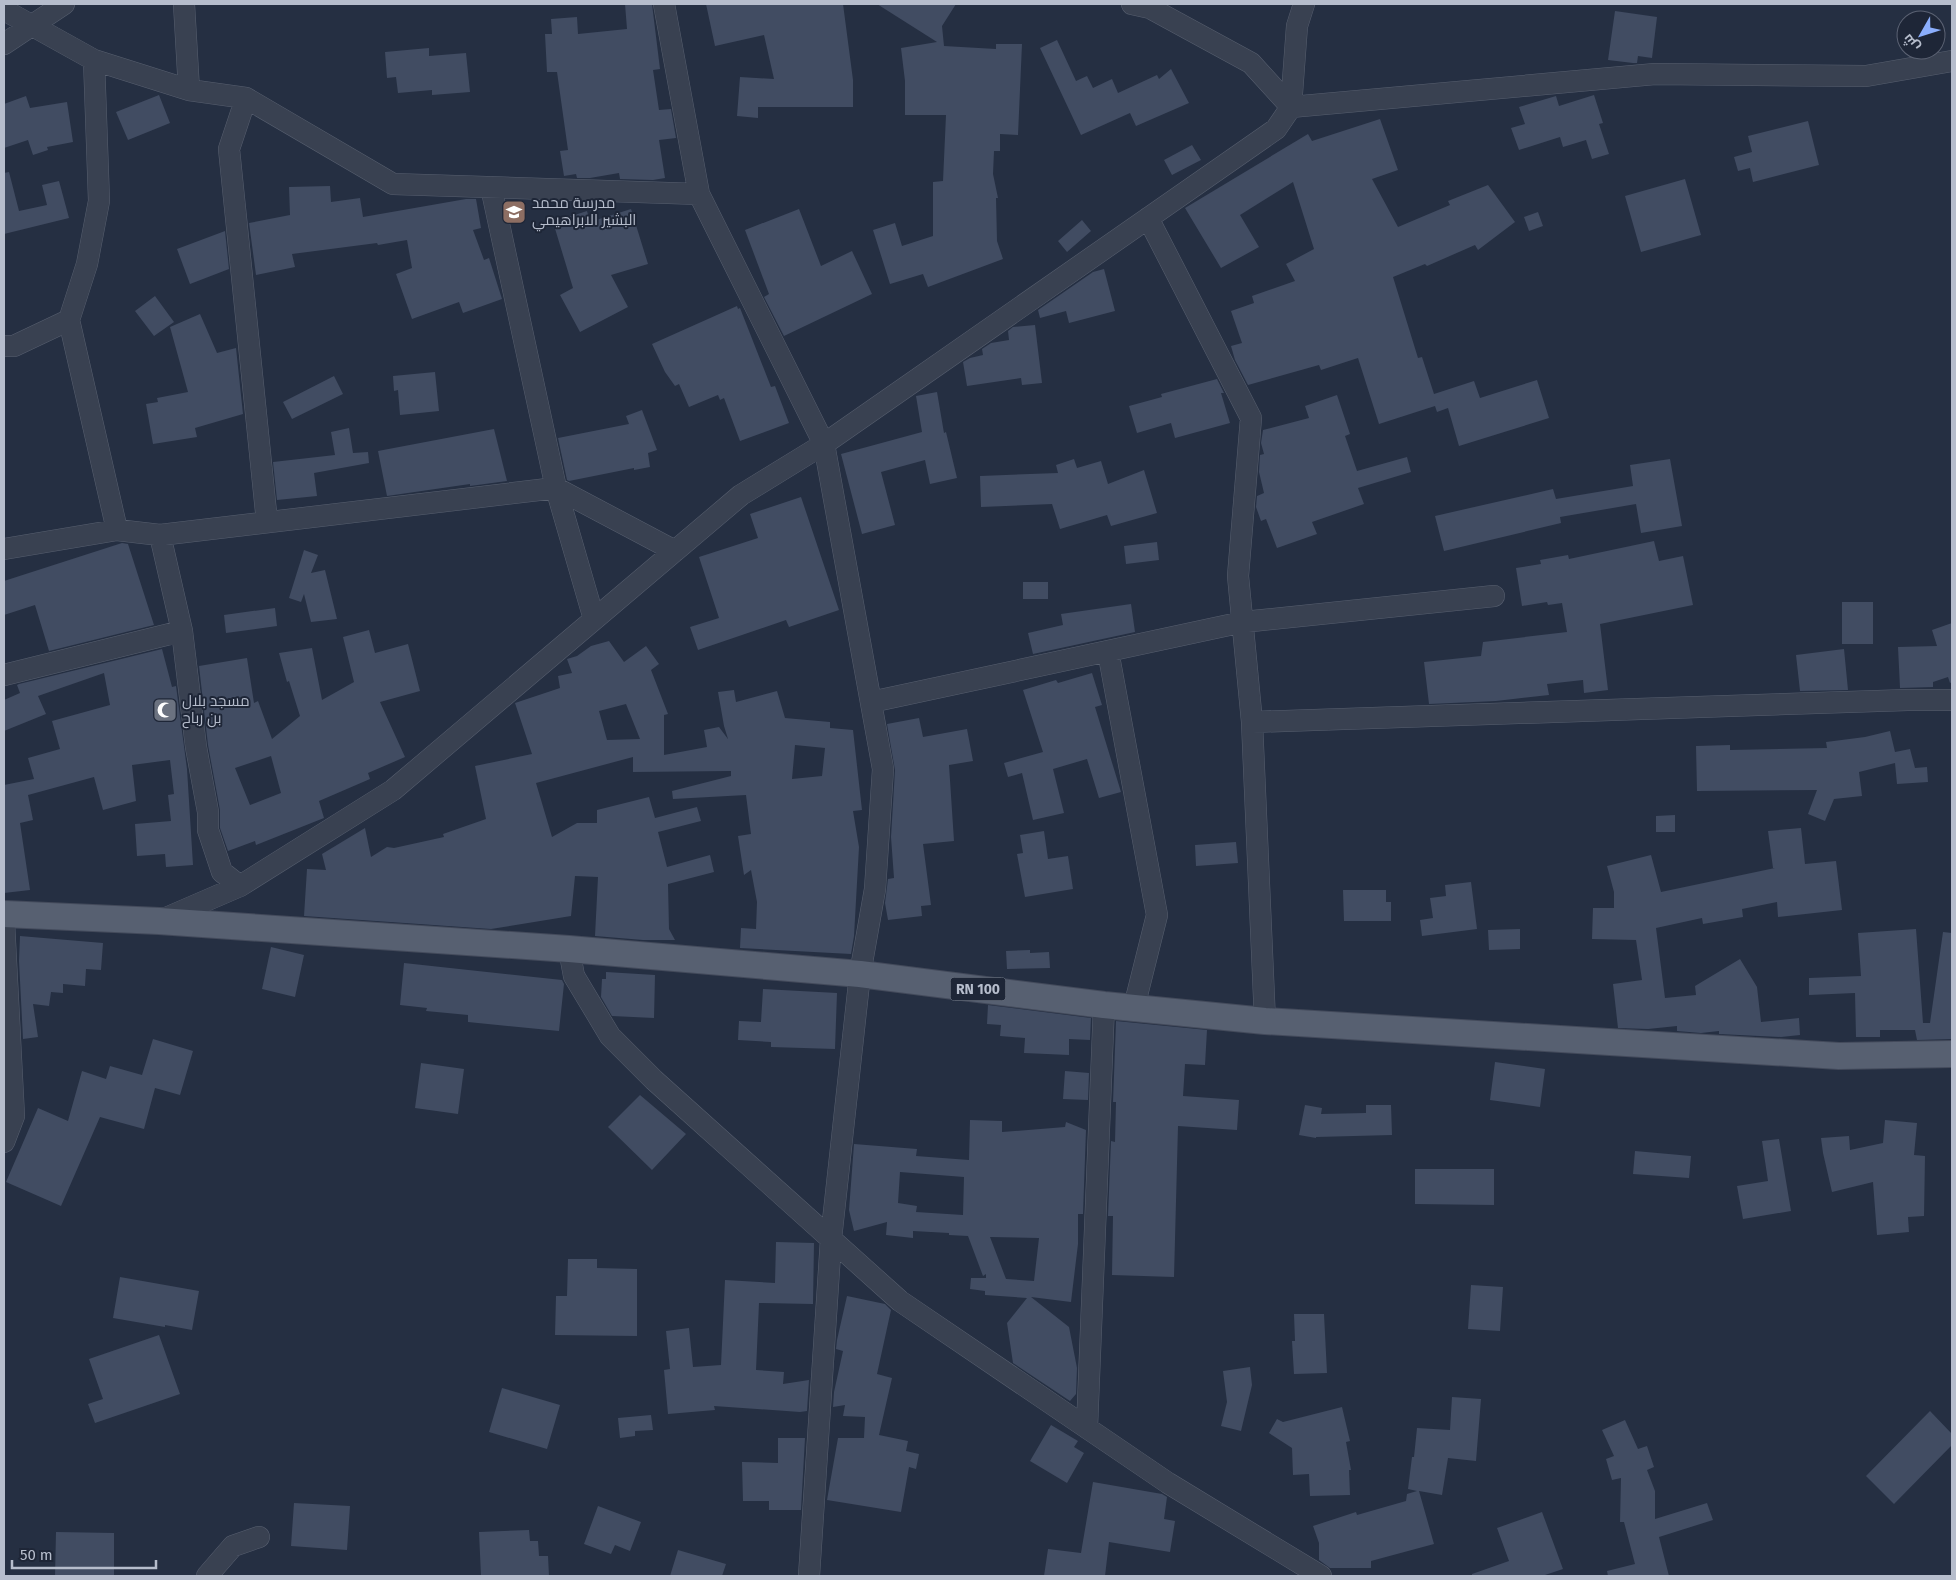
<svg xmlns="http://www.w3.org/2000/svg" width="1956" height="1580" font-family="'Fira Sans',Cairo,sans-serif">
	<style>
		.building { fill: #414c62; fill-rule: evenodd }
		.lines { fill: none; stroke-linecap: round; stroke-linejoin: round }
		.minor-casing { stroke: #575f6f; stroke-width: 22 }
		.major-casing { stroke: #434a5b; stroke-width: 28 }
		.minor { stroke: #394151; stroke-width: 21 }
		.major { stroke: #576071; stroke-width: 26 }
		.labels { text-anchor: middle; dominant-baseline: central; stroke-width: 4; stroke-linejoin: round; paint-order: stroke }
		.shield { fill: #1e2637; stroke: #88909f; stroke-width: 1 }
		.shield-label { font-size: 14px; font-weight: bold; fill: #b6bdcc }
		.poi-label { font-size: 15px; fill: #b6bdcc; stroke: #1e2637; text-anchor: start }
	</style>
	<rect width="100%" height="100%" fill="#252f42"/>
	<!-- building -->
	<path class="building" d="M625,4H652L660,69L653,70L659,110L671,109L676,138L659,140L665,178L653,180L620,179L619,173L590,178H577L576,174L564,176L560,151L568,150L557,72H547L545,34H552L551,19L577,17L578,34L627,29Z
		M706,4H843L853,80V107H758V118L737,116L740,77L774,79L764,35L715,46Z
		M877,4H956L942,26L944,46L996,49V44H1022L1018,135L1000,134V151H994L993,174L998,198H996L997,241L1003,259L928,287L923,274L890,284L873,230L895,223L902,246L933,236V182L943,181L946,115H905V81L901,48L937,42Z
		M1615,11L1657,17L1652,58L1638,56L1637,63H1633L1608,60Z
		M1057,40L1076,81L1087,76L1093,88L1112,79L1118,93L1157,75L1159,79L1171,69L1189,103L1136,126L1130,113L1081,135L1040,48Z
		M429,48V56L466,53L470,92L432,95V90L398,93L396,77L387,78L385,52Z
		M159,95L170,123L128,140L116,112Z
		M1594,95L1603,123L1599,124L1609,154L1592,159L1586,140L1563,147L1560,137L1519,150L1511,128L1525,124L1519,107L1556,96L1559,106Z
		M26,96L30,108L67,102L73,142L47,147L48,150L33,155L28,140L4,148V104Z
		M1380,119L1398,170L1372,179L1398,227L1450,205L1448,201L1488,185L1515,222L1478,250L1475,245L1427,266L1425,264L1393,277L1418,358L1422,357L1434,394L1474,381L1480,398L1537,380L1549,418L1459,446L1448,408L1437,412L1435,406L1379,424L1358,358L1321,370L1319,365L1248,385L1235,360L1231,346L1242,343L1231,311L1254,303L1252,296L1295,281L1286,264L1314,249L1293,182L1240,215L1259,247L1221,268L1185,208L1308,134L1312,141Z
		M1808,121L1819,165L1753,182L1750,168L1738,171L1734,157L1752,152L1748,136Z
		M1192,145L1201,160L1172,175L1164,160Z
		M9,172L19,211L47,205L42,185L59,181L69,218L4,234V173Z
		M1685,179L1701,235L1641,252L1625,196Z
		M330,186L331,202L360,198L363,217L466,199H476L481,228L473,230L484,260L489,258L502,299L463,313L459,302L412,319L396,274L412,268L407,240L378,245L377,243L292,254L295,267L256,275L249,223L290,215L289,187Z
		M631,209L648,264L611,275L628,307L580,332L560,295L573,288L553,222L587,211L590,222Z
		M799,209L821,266L852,251L872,294L784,336L764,297L769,294L745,230Z
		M1538,212L1543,226L1529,231L1524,217Z
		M1082,220L1091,231L1067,252L1058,241Z
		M225,231L229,269L190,284L177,249Z
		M1104,269L1115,311L1069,323L1066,311L1040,318L1038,310L1093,272Z
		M155,296L174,322L154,336L135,311Z
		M737,306L738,309L740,308L771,387L775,386L789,423L740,441L724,398L720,400L718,395L689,407L679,384L675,386L665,372L652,344Z
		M200,314L217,353L236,348L243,414L195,428L197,437L153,444L146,404L158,402L157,398L188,392L170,327Z
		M1035,325L1042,383L1022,385L1021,378L967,386L963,362L970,358L983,355L982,349L991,343L1009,340L1008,331L1013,327Z
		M435,372L439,411L400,415L398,390L394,391L393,376Z
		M334,376L343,394L292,419L283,402Z
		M1217,379L1224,393H1221L1230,423L1175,438L1171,423L1137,433L1129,406L1162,397L1161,394Z
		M937,392L944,433L946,432L957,478L930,484L925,460L881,472L895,525L862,534L841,454L922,432L916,396Z
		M1337,395L1350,434L1345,436L1357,471L1407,457L1411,472L1358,488L1364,504L1312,522L1317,534L1277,548L1266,519L1261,521L1256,507L1257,496L1264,493L1259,472L1260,455L1264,454L1261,443L1263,430L1309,418L1305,406Z
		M642,410L657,450L648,453L650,467L634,470V468L569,481L567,480L558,438L629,424L626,416Z
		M349,428L353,453L368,452L369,463L314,473L317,496L277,500L273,462L335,455L331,432Z
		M494,429L507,481L470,486V484L387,496L378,451Z
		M1074,459L1077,468L1101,461L1108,484L1144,470L1157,513L1111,526L1107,515L1060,529L1052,504L981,507L980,476L1058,473L1056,465Z
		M1670,459L1682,526L1641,533L1636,504L1560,517L1561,523L1444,551L1435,516L1553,489L1556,499L1633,486L1630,465Z
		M801,497L839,610L789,627L786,620L698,650L690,627L719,618L699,557L758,538L750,514Z
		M1654,541L1659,561L1683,556L1693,605L1600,624L1608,690L1584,693L1583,680L1547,684L1549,695L1496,701L1429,704L1424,662L1481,656L1483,642L1567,632L1562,603L1548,605L1547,602L1522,606L1516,568L1541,564L1540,560L1568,555L1569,559Z
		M1157,542L1159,560L1126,564L1124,546Z
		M122,543L128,544L154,625L49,651L35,605L4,615V581Z
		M304,550L318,555L311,573L325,570L337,619L311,622L304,594L301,602L289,598Z
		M1023,582H1048V599H1023Z
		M1842,602H1873V644H1842Z
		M1131,604L1135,632L1033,654L1028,633L1063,625L1061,614Z
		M275,608L277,626L226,633L224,615Z
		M1952,623V682L1950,683L1948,677L1933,682V687L1900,688L1898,647L1937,646L1932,630Z
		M369,630L375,653L408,644L420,691L380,702L405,757L368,773L370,779L319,801L324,818L256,845L255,841L228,851L220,828V810L208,745L199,666L247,658L254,703L258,701L272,739L300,716L289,681L287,682L279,653L312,648L322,700L354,682L343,637ZM271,756L281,793L250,805L235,768Z
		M609,641L624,662L646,646L659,664L651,670L668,714L664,715V755L707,747L704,730L719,727L728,739L724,726L718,692L734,690L736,702L777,691L785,718L830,722V728L853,730L862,810L853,811L859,847L854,936L851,954L740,948L741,928L756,929L757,902L751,870L744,875L738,836L751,834L746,795L673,799L672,791L731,776V771L633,772V757L536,783L552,837L577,823H597V810L649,797L655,818L697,807L701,821L658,832L667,867L710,855L714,872L668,884L669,929L675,940H643L595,936L598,877L575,876L571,916L491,929L304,916L307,869L326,870L322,854L365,828L371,857L387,847L394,848L444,837L443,834L486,819L475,766L532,754L515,703L560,688L558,676L572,673L567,659L577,656L591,646ZM626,704L640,739L607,740L599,711ZM795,745L825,748L822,776L792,779Z
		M162,649L172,687L176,686L187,769L193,865L166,867L165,854L137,856L135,824L171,821L168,795L174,794L170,760L132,765L136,801L103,810L94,777L28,795L33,820L20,823L30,890L4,893V785L34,779L28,758L60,749L52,721L110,705L104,673L38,696L46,714L4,731V700L20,693L17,685L19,684Z
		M1844,649L1848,690L1800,691L1796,655Z
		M1092,673L1102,705L1095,707L1121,792L1099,798L1087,759L1053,769L1064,813L1033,820L1022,773L1008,777L1004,763L1043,752L1023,690L1056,680L1058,683Z
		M919,718L923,737L967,729L973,761L949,765L954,841L923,844L931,905L921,906L922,916L888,920L885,903L888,879L894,878L891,837L895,770L887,724Z
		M1890,731L1895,752L1910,749L1915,768L1927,767L1928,782L1897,784L1895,763L1859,772L1862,796L1834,799L1825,821L1808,814L1817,790L1697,791L1696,746L1730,745V750L1827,748L1826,742L1865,737Z
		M1675,815V832H1656V816Z
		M1801,828L1805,864L1836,861L1842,910L1778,917L1777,902L1742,909L1743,917L1703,924L1702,918L1656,928L1665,998L1696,995L1695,986L1740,959L1757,987L1761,1022L1799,1018L1800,1035L1781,1037L1719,1034V1031L1701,1033L1677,1031V1026L1648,1029L1618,1028L1613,984L1642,980L1636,940L1592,939L1593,908H1614V892L1607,866L1651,855L1661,892L1775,868H1773L1768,831Z
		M1044,831L1048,859L1068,856L1073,889L1025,897L1017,854L1023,853L1020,835Z
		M1236,842L1238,863L1196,866L1195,845Z
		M1471,882L1477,929L1422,936L1420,920L1433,918L1430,898L1446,896L1445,885Z
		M1343,890H1386V902H1391V921H1344Z
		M1520,929V949L1489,950L1488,930Z
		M1916,929L1923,1023H1930L1943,932L1952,933V1039L1917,1040L1915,1030H1880V1037H1856L1855,993L1809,995V978L1861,976L1858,933Z
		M20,936L103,943L101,970L86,969L85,986L63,984V993L51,992L49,1006L33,1004L38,1037L23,1039L19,961Z
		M271,947L304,955L295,997L262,989Z
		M1030,950V953L1049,952L1050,968L1007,969L1006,951Z
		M404,963L562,980L564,984L559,1031L468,1022V1015L426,1011L427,1008L400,1005Z
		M606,972L655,975L654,1018L612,1016L601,997L602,979H606Z
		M763,989L837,993L835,1049L771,1047V1042L738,1040L739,1021L761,1022Z
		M988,1005L1091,1018L1090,1040L1069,1039V1055L1024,1053L1025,1038L1000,1036L1001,1025L987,1024Z
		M1116,1021L1207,1030L1205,1065L1185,1064L1183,1096L1239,1100L1237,1130L1178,1126L1174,1277L1112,1275L1113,1216H1108L1111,1141L1115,1142L1116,1102H1113Z
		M153,1039L193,1051L180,1095L155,1088L144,1129L100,1117L61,1206L6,1182L38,1108L68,1121L82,1071L106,1079L110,1066L142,1075Z
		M1495,1062L1545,1069L1540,1107L1490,1100Z
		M421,1063L464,1069L458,1114L415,1108Z
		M1065,1071L1089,1073L1088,1100L1063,1099Z
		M640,1095L686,1134L652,1170L608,1127Z
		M1305,1105L1322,1108L1321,1114L1366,1113V1105H1391L1392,1135L1316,1137V1138L1299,1135Z
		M970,1120L1002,1121V1132L1065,1127L1066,1122L1086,1130L1083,1214H1078V1244L1071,1302L1031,1297L1069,1327L1077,1368L1076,1394L1070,1401L1013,1363L1007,1323L1027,1298L985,1295V1291L970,1289L971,1278H986V1274L983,1276L968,1236L949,1235V1233L913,1231V1238L886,1235L887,1222L854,1231L849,1210L854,1144L917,1149L916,1156L969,1160ZM900,1172L964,1177L963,1215L916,1212L917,1206L898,1203ZM990,1237L1039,1238L1034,1281L1006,1279Z
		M1885,1120L1917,1123L1914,1155L1925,1156L1924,1216L1908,1217L1909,1232L1877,1235L1873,1182L1832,1192L1823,1153L1821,1138L1849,1136L1850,1150L1883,1143Z
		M1779,1139L1791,1211L1743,1219L1737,1186L1768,1181L1762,1141Z
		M1635,1151L1691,1156L1689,1178L1633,1174Z
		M1415,1169H1494V1205L1415,1204Z
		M776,1242L814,1243L813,1304L759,1303L756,1370L784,1372L783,1384L809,1380L807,1411L800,1412L714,1406L715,1410L668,1414L664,1370L670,1369L666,1331L689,1328L693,1367L721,1365L725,1280L775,1283Z
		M568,1259H597V1268L637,1269V1336L555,1335L556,1296H567Z
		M120,1277L199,1291L192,1330L165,1325V1327L113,1318Z
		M1471,1285L1503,1287L1500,1331L1468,1329Z
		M847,1296L885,1304L891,1310L877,1374L892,1378L879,1435L908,1441L906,1451L919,1454L916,1469L909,1467L901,1512L827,1500L838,1438H864L865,1417L843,1416L845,1405L833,1407L834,1392L843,1351L836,1349L837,1340Z
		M1294,1314H1324L1327,1373L1294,1374L1292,1341H1295Z
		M159,1335L180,1394L95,1423L88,1404L103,1399L89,1359Z
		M1250,1367L1252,1385L1241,1431L1221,1426L1227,1402L1223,1371Z
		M502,1388L560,1405L547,1449L489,1432Z
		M1452,1397L1481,1399L1476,1461L1448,1458L1442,1495L1419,1491L1434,1544L1371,1561V1568H1330L1319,1560V1543L1313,1526L1356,1512L1357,1515L1406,1501L1407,1494L1417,1491L1408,1489L1412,1457H1414L1417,1428L1450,1430Z
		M1342,1407L1350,1441L1346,1442L1351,1470H1349L1350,1495L1310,1496L1309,1474L1293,1475L1292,1448L1269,1433L1277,1419L1283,1422Z
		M1930,1411L1952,1434V1445L1894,1504L1866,1476Z
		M651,1415L653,1430L635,1431V1436L620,1438L618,1418Z
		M1625,1420L1638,1449L1647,1446L1654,1467L1647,1470L1655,1491V1519L1707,1503L1713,1520L1659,1537L1669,1576H1608L1607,1571L1635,1564L1624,1522H1620L1621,1478L1612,1480L1606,1459L1614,1456L1602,1430Z
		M1051,1425L1078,1441L1074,1447L1084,1453L1067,1483L1030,1461Z
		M778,1438H805L801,1510H769V1501H743L742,1462L778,1463Z
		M1093,1482L1162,1494L1167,1497L1164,1519L1175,1521L1170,1552L1109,1542L1105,1576H1044L1048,1549L1081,1553Z
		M294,1503L350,1506L347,1550L291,1546Z
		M598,1506L641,1522L630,1551L615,1545L611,1554L584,1544Z
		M1542,1512L1563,1569L1542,1576H1472V1574L1509,1561L1497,1528Z
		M529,1530L530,1541H538L539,1556H548L549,1576H481L479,1532Z
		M56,1532L114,1533V1576H55Z
		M678,1550L726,1564L722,1576H670Z"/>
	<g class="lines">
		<!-- minor casing -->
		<g class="minor-casing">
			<path id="minor" d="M184,4L189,90L246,98L393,184L699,194
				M664,4L699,194L824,444L883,769L875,889L860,974L831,1239L809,1576
				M1132,4L1150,8L1251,63L1291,107L1655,74L1866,76L1952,61
				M4,10L94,60L189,90
				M4,44L64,4
				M246,98L229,149L267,522
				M491,187L556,488L594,619
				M1148,218L1251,418L1238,576L1252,722L1265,1021
				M69,320L117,530
				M4,346H14L69,320L87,264L99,201L94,60
				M4,549L117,530L160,535
				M1108,651L1157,915L1134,1007
				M4,675L182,631
				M871,702L1243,622L1494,596
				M1252,722L1908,700H1952
				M240,886L222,872L208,830V812L196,747L182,631L160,535L556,488L675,551
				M4,921L14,1116L4,1142
				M159,921L240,886L393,790L741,495L824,444L1276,129L1291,107L1297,26L1304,4
				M569,949L574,976L610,1036L654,1080L900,1301L1168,1483L1321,1576
				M1087,1428L1104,1005
				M207,1576L233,1546L259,1537"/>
		</g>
		<!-- major casing -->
		<g class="major-casing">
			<path id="major" d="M4,914L159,921L569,949L860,974L1104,1005L1265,1021L1839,1056L1952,1054"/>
		</g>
		<!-- minor -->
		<use href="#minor" class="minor"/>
		<!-- major -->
		<use href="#major" class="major"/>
	</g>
	<!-- icons -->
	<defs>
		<g id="school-square" transform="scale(1.25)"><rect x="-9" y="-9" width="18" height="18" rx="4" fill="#8d6e63" stroke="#1e2637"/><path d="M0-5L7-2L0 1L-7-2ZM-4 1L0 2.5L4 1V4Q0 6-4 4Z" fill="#fff"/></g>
		<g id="mosque-square" transform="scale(1.25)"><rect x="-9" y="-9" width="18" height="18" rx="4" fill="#6b7280" stroke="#1e2637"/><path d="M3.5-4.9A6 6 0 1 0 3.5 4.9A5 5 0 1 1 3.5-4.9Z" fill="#fff"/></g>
	</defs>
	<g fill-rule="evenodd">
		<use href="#school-square" x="514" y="212"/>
		<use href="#mosque-square" x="165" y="710"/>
	</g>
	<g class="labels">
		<!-- shield labels -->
		<rect class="shield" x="950.5" y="977.5" width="55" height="23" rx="4"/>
		<g class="shield-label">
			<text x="978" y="989">RN 100</text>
		</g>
		<!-- poi labels -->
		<g class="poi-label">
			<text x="532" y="203">مدرسة محمد<tspan x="532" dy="17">البشير الابراهيمي</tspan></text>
			<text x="182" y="701">مسجد بلال<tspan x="182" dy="17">بن رباح</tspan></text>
		</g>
	</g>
	<!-- border -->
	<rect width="1956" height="1580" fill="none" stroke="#b6bdcc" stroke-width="10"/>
	<!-- north arrow -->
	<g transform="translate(1921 35) rotate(231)"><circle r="24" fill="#1e2637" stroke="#5b6273"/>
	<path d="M0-4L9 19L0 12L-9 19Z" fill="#8baefc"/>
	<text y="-8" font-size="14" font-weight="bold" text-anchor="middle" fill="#b6bdcc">ش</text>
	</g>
	<!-- scale -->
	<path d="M12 1560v8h144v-8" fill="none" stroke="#b6bdcc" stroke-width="2.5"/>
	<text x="20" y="1560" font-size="15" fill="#b6bdcc" stroke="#1e2637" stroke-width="4" paint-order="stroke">50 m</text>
</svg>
